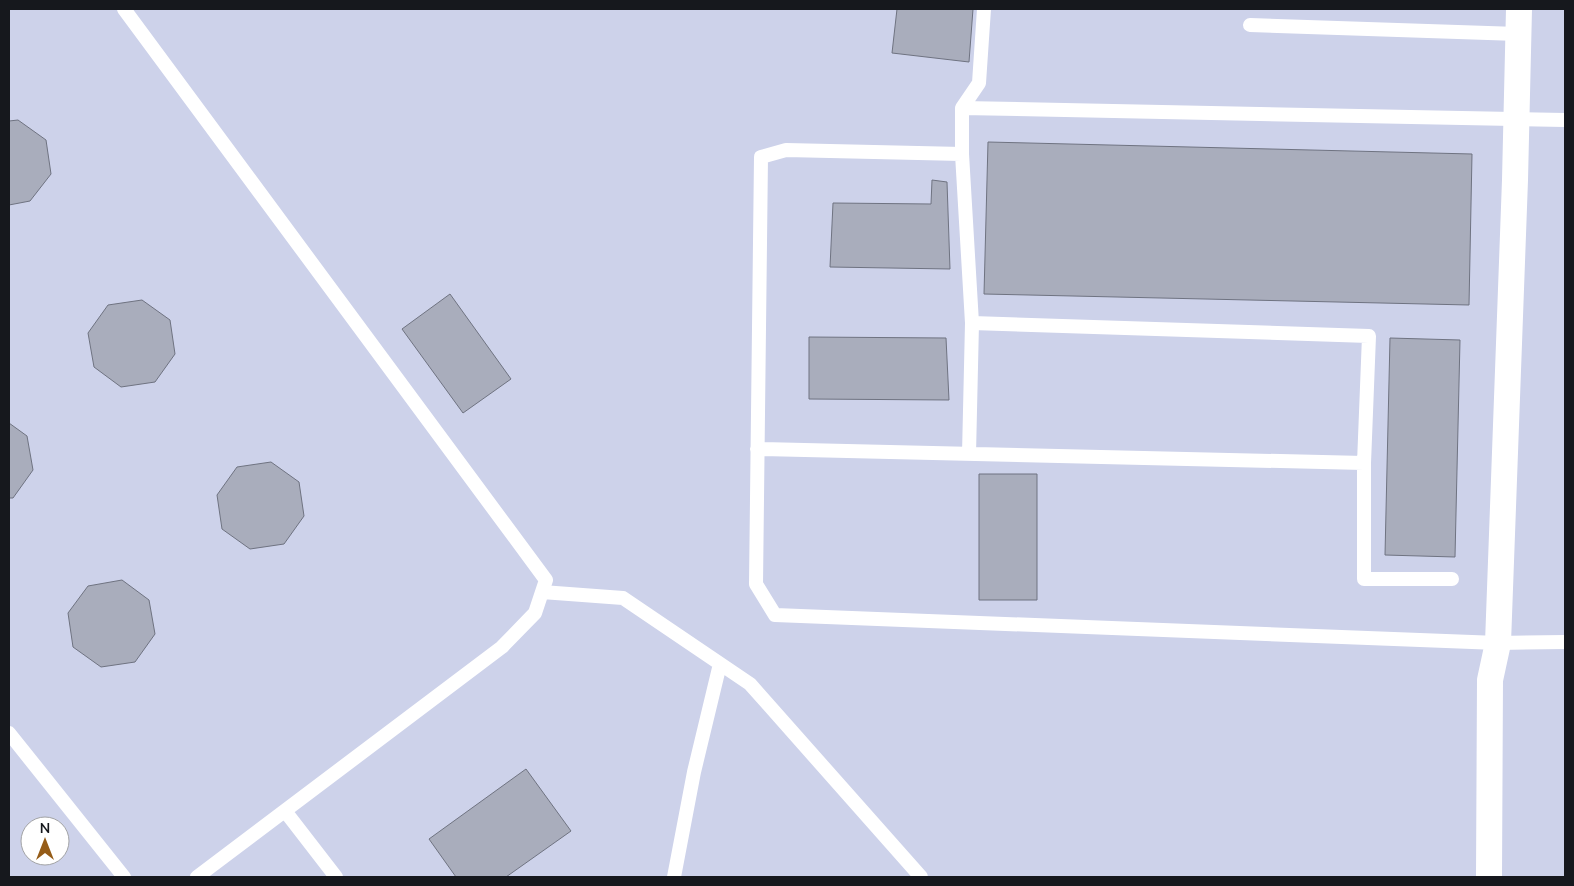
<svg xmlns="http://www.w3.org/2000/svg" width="1574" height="886" font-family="'Nunito Sans',sans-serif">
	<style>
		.built { fill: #cdd2ea; fill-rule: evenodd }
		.building { fill: #a9adbc; stroke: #6f7381 }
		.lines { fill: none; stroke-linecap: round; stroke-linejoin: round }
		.service { stroke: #fff; stroke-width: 14 }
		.minor { stroke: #fff; stroke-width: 26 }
	</style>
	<rect width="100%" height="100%" fill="#d9ddee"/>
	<!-- built -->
	<path class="built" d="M9,9H1565V877H9ZM30,826H60V856H30Z"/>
	<!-- building -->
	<path class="building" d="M897,9H973L969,62L892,53Z
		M18,120L46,140L51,174L30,201L9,205V121Z
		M988,142L1472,154L1469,305L984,294Z
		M932,180L947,182L950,269L830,267L833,203L931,204Z
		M450,294L511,379L463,413L402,329Z
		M142,300L170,320L175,354L155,382L121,387L94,367L88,333L108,305Z
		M809,337L946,338L949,400L809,399Z
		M1390,338L1460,340L1455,557L1385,555Z
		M9,423L27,436L33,470L13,498H9Z
		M271,462L299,482L304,516L284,544L250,549L222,529L217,495L237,467Z
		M979,474H1037V600H979Z
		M122,580L149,600L155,634L135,662L101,667L73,647L68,613L88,586Z
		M526,769L571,831L506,877H456L429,839Z"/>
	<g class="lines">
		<!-- service -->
		<path class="service" d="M124,9L546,580L535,613L502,647L197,877
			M1250,25L1518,34
			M962,108L1565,120
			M962,154L786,150L761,157L756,584L775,615L1498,643L1565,642
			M972,323L1369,336L1364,463V579H1452
			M757,449L1364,463
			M969,454L972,323L962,154V108L979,83L984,9
			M542,592L623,598L750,684L921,877
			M9,733L124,877
			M285,811L336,877
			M674,877L694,772L720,664"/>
		<!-- minor -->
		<path class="minor" d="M1489,877L1490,680L1498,643L1515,180L1519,9"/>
	</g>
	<!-- border -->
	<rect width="1574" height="886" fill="none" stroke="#16181d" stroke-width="20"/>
	<!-- north arrow -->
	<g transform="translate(45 841)"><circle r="24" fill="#ffffff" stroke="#a2a3a5"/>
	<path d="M0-4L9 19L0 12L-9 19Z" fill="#955c18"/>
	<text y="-8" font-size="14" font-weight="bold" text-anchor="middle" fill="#16181d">N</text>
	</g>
</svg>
